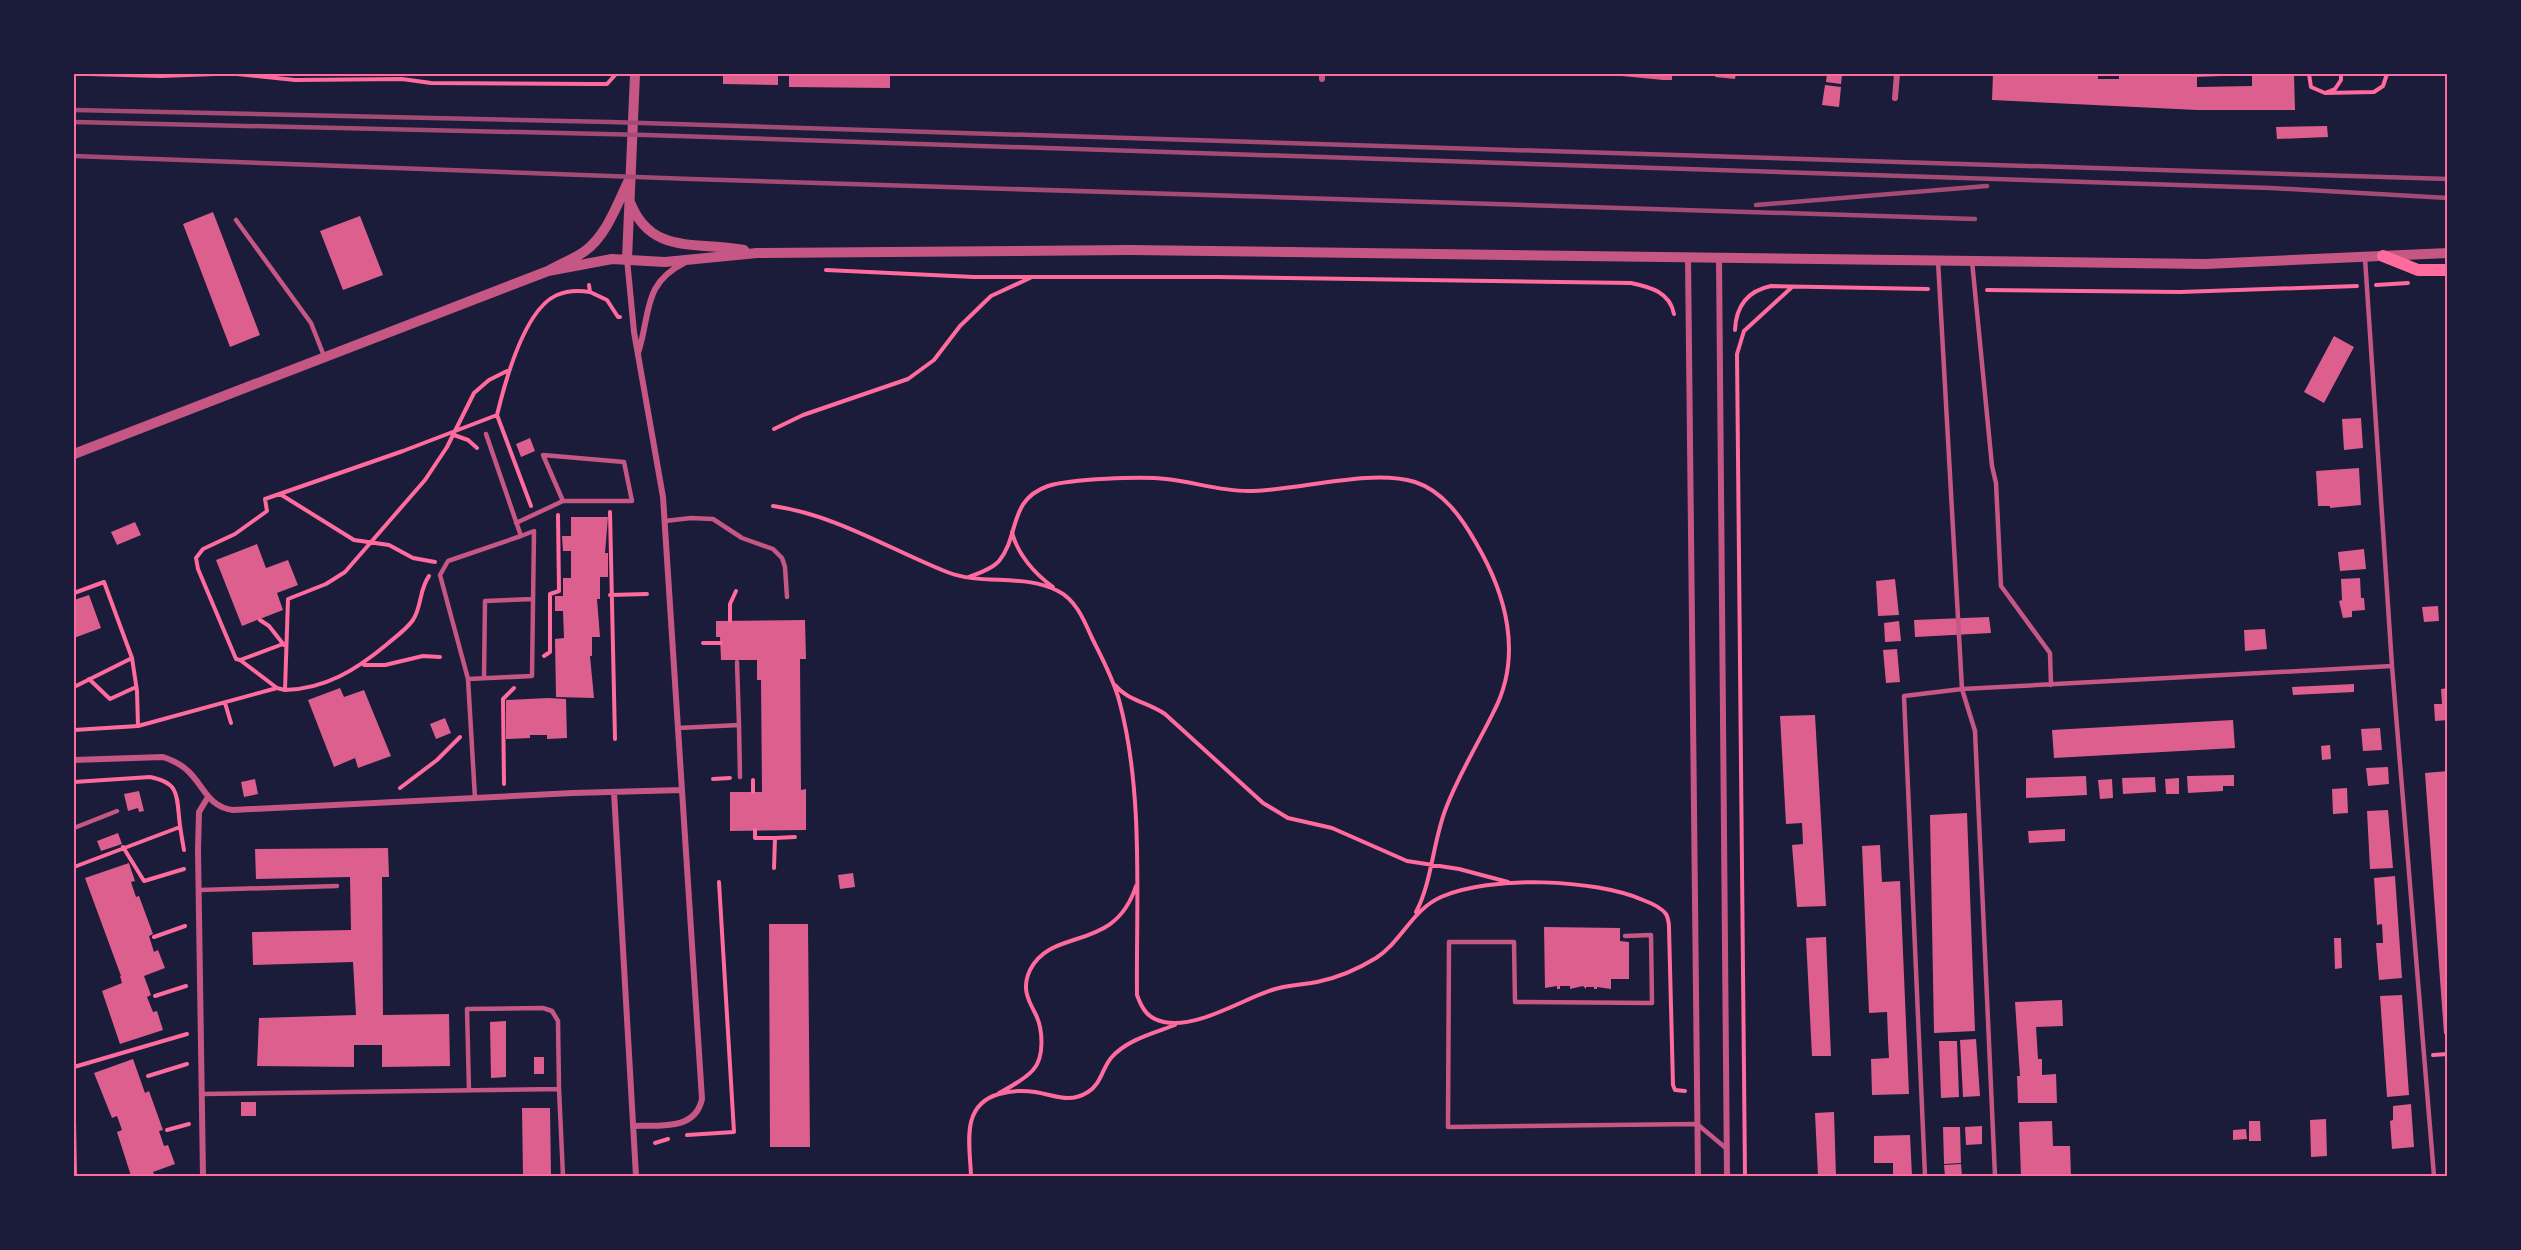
<svg xmlns="http://www.w3.org/2000/svg" width="2521" height="1250" font-family="'DejaVu Sans',sans-serif">
	<style>
		.building { fill: #dd5f8e }
		.lines { fill: none; stroke-linecap: round; stroke-linejoin: round }
		.path { stroke: #ff6b9d; stroke-width: 4 }
		.service { stroke: #c65784; stroke-width: 4.5 }
		.minor { stroke: #c65784; stroke-width: 6 }
		.tertiary { stroke: #c65784; stroke-width: 10 }
		.secondary { stroke: #ff6b9d; stroke-width: 12 }
		.rail { stroke: #a44b75; stroke-width: 4.5 }
		.neatline { fill: none; stroke: #ff6b9d; stroke-width: 2 }
	</style>
	<rect width="100%" height="100%" fill="#1b1b3a"/>
	<!-- building -->
	<path class="building" d="M723,74H778V85L723,84Z
		M789,74H890V88L789,87Z
		M1601,74H1672V80H1663Z
		M1716,74H1736L1735,79L1715,77Z
		M1827,74L1842,75L1841,84L1826,82Z
		M1993,74H2098V79H2119V74H2221V76L2197,77V87L2252,86V74H2294L2295,110H2197L1992,100Z
		M1825,85L1841,87L1839,107L1822,105Z
		M2327,126L2328,137L2277,139L2276,127Z
		M213,212L260,335L230,347L183,224Z
		M360,216L383,275L343,290L320,231Z
		M2334,336L2354,347L2324,403L2304,392Z
		M2361,418L2363,448L2344,450L2342,419Z
		M530,438L535,451L521,457L516,444Z
		M2359,468L2361,505L2330,508V506H2318L2316,471Z
		M571,517H608L605,553H608V577H600V599H597L600,637H592V656H590L594,698L556,697L555,639L564,638L563,611H555V596H563V578H571V551H563L562,536H571Z
		M135,522L141,535L117,545L111,532Z
		M257,544L266,568L288,560L298,585L277,593L283,610L242,626L216,560Z
		M2364,549L2366,569L2340,571L2338,552Z
		M2360,578L2361,598H2364L2365,610L2352,611V617L2343,618L2339,601L2342,600L2341,579Z
		M1895,579L1899,615L1878,616L1876,581Z
		M89,595L101,628L74,638V600Z
		M2438,606L2439,621L2424,622L2422,607Z
		M1989,617L1991,633L1915,637L1914,620Z
		M805,620L806,659H800L801,790L806,789V830L730,831V792H762L761,680H757V660H721L720,637H716V621Z
		M1899,621L1901,641L1885,642L1884,623Z
		M2265,629L2267,649L2245,651L2244,630Z
		M1897,649L1900,682L1886,683L1883,650Z
		M2354,684V692L2293,695L2292,687Z
		M340,688L344,697L364,690L391,756L358,768L355,758L334,767L308,700Z
		M2448,688V720L2435,721L2434,704H2442L2441,689Z
		M548,698L566,699L567,738L547,739V735H530V738L506,739V700Z
		M1815,715L1826,906L1797,907L1792,845L1803,844L1802,823L1786,824L1780,716Z
		M445,718L451,733L436,739L430,724Z
		M2233,720L2235,748L2054,758L2052,730Z
		M2380,728L2382,750L2363,751L2361,729Z
		M2330,745L2331,759L2322,760L2321,746Z
		M2388,767L2389,784L2368,786L2366,768Z
		M2448,771V1033L2444,1034L2425,773Z
		M2234,775V786H2223V791L2188,793L2187,776Z
		M2086,776L2087,795L2026,798V778Z
		M2155,777L2156,792L2123,794L2122,778Z
		M2179,778V794H2166L2165,779Z
		M255,779L258,794L244,797L241,782Z
		M2112,779L2113,798L2100,799L2098,780Z
		M2347,788L2348,813L2333,814L2332,789Z
		M139,791L144,811L139,812L138,808L128,811L124,794Z
		M2388,810L2393,868L2370,869L2367,811Z
		M1967,813L1975,1031L1934,1033L1930,815Z
		M2065,829V841L2029,843L2028,831Z
		M118,833L122,844L101,851L97,841Z
		M1880,845L1882,882L1900,881L1909,1094L1872,1095L1871,1059L1889,1058L1888,1040L1887,1012L1869,1013L1862,846Z
		M388,848L389,877H382L383,1015L449,1014L450,1066L382,1067V1045H354V1067L257,1066L259,1018L356,1015L353,962L253,965L252,932L351,930L350,877L256,879L255,849Z
		M129,863L135,881L131,882L136,897L139,896L153,934L149,936L154,952L158,950L165,968L144,976L151,995L147,997L153,1012L157,1011L163,1030L120,1044L102,991L122,983L120,976H121L85,878Z
		M853,873L855,887L840,889L838,875Z
		M2395,876L2402,978L2379,980L2376,943H2383L2382,924L2377,925L2374,878Z
		M769,924H808L810,1147H770Z
		M1544,927L1620,928V941L1629,942V979H1611V989L1597,987V989H1594V987H1586V989L1583,986L1570,989V986H1560V989H1557V986L1545,988Z
		M1826,937L1831,1056H1812L1806,938Z
		M2334,938H2341L2342,968L2335,969Z
		M2402,995L2409,1095L2387,1097L2380,996Z
		M2062,1000L2063,1026L2036,1027L2038,1059H2042V1075L2056,1074L2057,1103H2018L2017,1076H2020L2015,1002Z
		M506,1021V1077L491,1078L490,1022Z
		M1976,1039L1980,1096L1963,1097L1960,1040Z
		M1939,1041H1957L1959,1097L1941,1098Z
		M534,1057H544V1074H534Z
		M133,1059L145,1093L149,1091L163,1130L159,1131L164,1146L168,1145L175,1164L153,1172L155,1176H131L117,1132L122,1130L117,1116L112,1118L94,1073Z
		M241,1102H256V1116H241Z
		M2411,1104L2414,1147L2392,1149L2390,1121L2393,1120V1106Z
		M522,1108H550L551,1176H523Z
		M1834,1112L1836,1176H1818L1815,1113Z
		M2326,1119L2327,1156L2311,1157L2310,1120Z
		M2052,1121L2053,1146H2070L2071,1176H2021L2019,1122Z
		M2249,1121H2260L2261,1141H2249Z
		M1982,1126V1144L1966,1145L1965,1127Z
		M1943,1127H1960L1961,1163L1944,1164Z
		M2246,1129L2247,1139L2233,1140V1130Z
		M1910,1135L1912,1176H1893V1163H1874V1136Z
		M1961,1164L1962,1176H1945L1944,1165Z"/>
	<g class="lines">
		<!-- path -->
		<path class="path" d="M89,74L161,76L215,74
			M237,74L295,80L402,79L431,83L592,84H607L616,74
			M2309,74L2311,87L2325,93L2335,89L2341,80V74
			M2325,93L2374,92L2383,86L2387,74
			M826,270L974,277H1217L1631,283C1650,287 1670,292 1674,314
			M589,285L590,292L607,300L618,317H620
			M2376,285L2408,283
			M1987,290L2180,292L2357,286
			M1735,330C1736,306 1747,291 1771,286L1928,289
			M497,415C505,382 524,309 557,295C568,290 578,290 590,292
			M774,429L803,415L908,379L934,360L960,326L991,296L1030,278
			M454,435L468,440L477,448
			M280,494L354,540L389,545L413,558L435,562
			M773,506C836,515 889,549 947,572C982,586 1024,573 1058,591C1076,600 1084,620 1092,638C1102,658 1113,678 1119,700C1144,791 1136,901 1137,995C1142,1009 1148,1019 1164,1022C1197,1029 1241,1000 1272,990C1286,985 1302,985 1317,982C1337,978 1358,969 1376,958C1402,941 1412,910 1441,897C1490,875 1595,879 1643,900C1651,903 1661,907 1666,914C1668,918 1669,924 1669,928L1673,1085L1675,1090L1685,1091
			M610,512L615,739
			M1012,532C1017,554 1035,574 1053,587
			M969,577C979,573 992,569 999,561C1020,535 1008,500 1048,486C1070,479 1142,476 1166,479C1194,482 1220,491 1248,491C1298,491 1369,468 1415,482C1443,491 1462,518 1476,543C1506,594 1523,655 1494,711C1478,744 1459,774 1446,808C1433,841 1432,882 1416,912
			M74,593L104,582L132,658L137,691L138,726L74,730
			M610,595L647,594
			M260,620L269,626L284,645
			M730,621V604L736,591
			M703,643H721
			M544,656L550,652V594L559,591L558,515
			M240,660L236,659L198,569L196,558L203,549L235,534L267,511L265,499L403,451L497,415L531,506
			M364,665H385L423,656L440,657
			M89,679L110,699L136,687
			M1115,685C1128,701 1148,702 1165,714L1263,803L1288,818L1332,828L1407,861L1459,869L1508,882
			M74,687L132,658
			M277,688L240,660L283,644
			M285,690C325,689 356,670 386,645C395,637 406,630 413,620C422,606 419,590 429,576
			M225,703L231,723
			M138,726L277,688L285,690L288,599L326,584L345,572L425,480L447,447L474,393L489,380L507,371
			M713,779L730,778
			M753,780V792
			M74,782L150,777C177,782 177,793 179,817C180,828 182,839 184,850
			M504,784L503,699L514,688
			M400,788L437,760L460,737
			M755,830V838H775L774,868
			M775,838L795,837
			M123,847L144,881L184,869
			M74,867L180,827
			M154,937L185,926
			M155,996L186,986
			M2433,1055L2448,1054
			M74,1067L187,1034
			M148,1076L187,1064
			M999,1093C1010,1087 1024,1080 1033,1070C1045,1057 1043,1028 1035,1013C1027,998 1022,987 1030,970C1052,926 1114,954 1136,886
			M74,1121L75,1176
			M167,1130L189,1124
			M687,1135L734,1132L719,882
			M655,1143L668,1139
			M971,1176C970,1145 960,1105 999,1094C1010,1091 1023,1090 1035,1092C1055,1095 1069,1104 1088,1092C1101,1084 1102,1069 1111,1058C1126,1040 1154,1033 1175,1025
			M1745,1176L1737,354L1744,331L1791,288"/>
		<!-- service -->
		<path class="service" d="M236,220L311,323L324,356
			M2365,258L2392,666L2434,1176
			M1938,261L1962,689L1975,731L1995,1176
			M1972,261L1992,466L1996,483L2001,586L2050,653L2051,685
			M665,521L691,518L713,519L742,538L773,549L782,558L785,567L787,597
			M516,523L563,501H632L624,462L543,455L563,501
			M484,678L485,601L533,599
			M468,679L440,575L448,561L521,536L486,434
			M739,725L740,777
			M678,728L739,725L737,662
			M475,798L468,679L532,676L534,531L521,536
			M74,828L117,811
			M199,890L337,886
			M1625,936L1651,935L1652,1003L1515,1002L1514,942H1449L1448,1127L1697,1124L1727,1149
			M559,1089L563,1176
			M202,1094L559,1089L558,1021L552,1011L543,1008L467,1009L469,1090
			M1925,1176L1904,696L1962,689L2392,666"/>
		<!-- minor -->
		<path class="minor" d="M1322,79V74
			M1895,98L1897,74
			M1688,257L1698,1176
			M1719,258L1727,1176
			M627,259L634,332L663,497L702,1099C695,1131 660,1125 633,1126
			M638,353C651,314 642,284 684,263
			M74,760L163,757C172,760 181,764 188,771C204,786 208,807 233,810L573,793L682,790
			M614,792L636,1176
			M203,1176L198,850L199,812L208,797"/>
		<!-- tertiary -->
		<path class="tertiary" d="M630,202C651,256 697,241 744,250
			M627,259L635,74
			M548,271L612,259L665,262L757,253L1129,250L2205,264L2448,253
			M74,454L548,271C560,264 574,259 585,251C607,235 617,204 629,180"/>
		<!-- secondary -->
		<path class="secondary" d="M2383,256L2418,270H2448"/>
		<!-- rail -->
		<path class="rail" d="M74,110L610,122L2448,179
			M74,122L646,135L2271,188L2448,198
			M74,156L691,179L1975,219
			M1756,205L1987,186"/>
	</g>
	<!-- border -->
	<rect width="2521" height="1250" fill="none" stroke="#1b1b3a" stroke-width="150"/>
	<rect x="75" y="75" width="2371" height="1100" class="neatline"/>
</svg>
